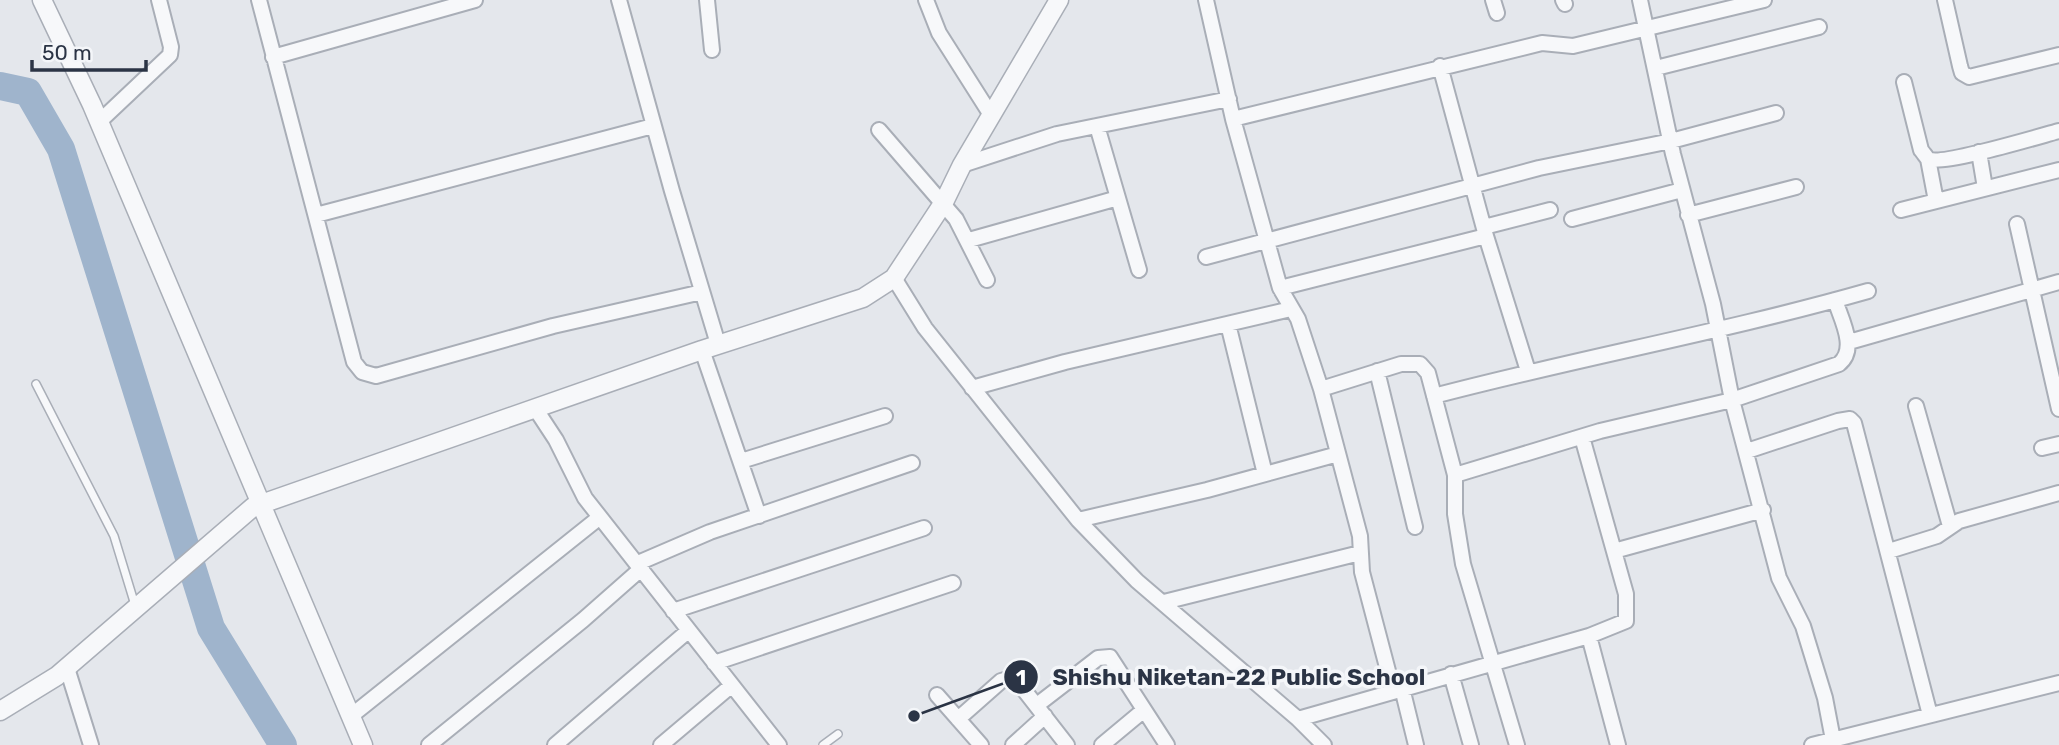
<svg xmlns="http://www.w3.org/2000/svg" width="2059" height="745" font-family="Rubik,sans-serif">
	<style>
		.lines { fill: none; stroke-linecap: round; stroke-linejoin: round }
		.river { stroke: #9fb4cc; stroke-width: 28 }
		.service-casing { stroke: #a9aeb7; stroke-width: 10 }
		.minor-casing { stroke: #a9aeb7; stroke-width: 18 }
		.tertiary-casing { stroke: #a9aeb7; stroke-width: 21 }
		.service { stroke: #f7f8fa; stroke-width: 7 }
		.minor { stroke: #f7f8fa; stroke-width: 14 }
		.tertiary { stroke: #f7f8fa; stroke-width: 18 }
		.leader { fill: none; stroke: #2b3445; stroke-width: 2.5 }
		.callout-dot { fill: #2b3445; stroke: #f4f6f9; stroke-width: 2.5 }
		.mark-label { font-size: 21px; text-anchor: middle; font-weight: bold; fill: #fff }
		.callout-label { font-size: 23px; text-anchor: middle; font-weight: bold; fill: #2b3445; stroke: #f4f6f9; stroke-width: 7; stroke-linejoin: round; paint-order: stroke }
	</style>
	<rect width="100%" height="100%" fill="#e4e7ec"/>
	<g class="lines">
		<!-- river -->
		<path class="river" d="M0,86L28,92L61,149L211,628L283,745"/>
		<!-- service casing -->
		<g class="service-casing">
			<path id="service" d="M36,384L114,536L135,605
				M823,745L838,734"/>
		</g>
		<!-- minor casing -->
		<g class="minor-casing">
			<path id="minor" d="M259,0L354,362L362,372L376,376L553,326L702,292
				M619,0L672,191L718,344
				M707,0L712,50
				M926,0L939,33L991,115
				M1206,0L1233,119L1280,288
				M1493,0L1497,13
				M1563,0L1565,4
				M1640,0L1673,154L1713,304L1732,400L1779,578L1803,626L1825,698L1834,745
				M1945,0L1960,66L1962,73L1969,77L2059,55
				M273,57L475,0
				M1440,66L1486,236L1528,371
				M1656,68L1819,27
				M1904,82L1921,150C1922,151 1927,158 1928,159C1941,166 2040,136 2059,131
				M1233,119L1542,43L1573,46L1764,0
				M99,122L170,55L171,47L159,0
				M1097,126L1139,270
				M879,130L956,219L987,280
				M1979,152L1985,188
				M1928,159L1936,201
				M962,165L1057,134L1229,99
				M1901,210L2059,170
				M316,215L653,126
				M1688,215L1796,187
				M1572,219L1682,190
				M2017,224L2059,409
				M1484,227L1550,210
				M969,240L1118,198
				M1206,257L1539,168L1671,141L1776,113
				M894,278L925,328L1078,520L1137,581L1298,719L1324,745
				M1228,324L1265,474
				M1849,342L2059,282
				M702,350L759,516
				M1377,371L1415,527
				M972,388L1065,362L1291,309
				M1321,389L1401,364H1420L1428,373L1455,475V514L1463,564L1517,745
				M1434,396C1578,358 1724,332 1868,291
				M1916,406L1950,526
				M535,408L556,440L585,498L779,745
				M2042,448L2059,444
				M1747,451L1838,421L1850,419L1854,423L1930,715
				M741,461L885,416
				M1455,475L1600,431L1732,400L1839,364C1858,349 1841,319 1835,300
				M1078,520L1207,490L1338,454
				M1614,551L1763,510
				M1889,551L1937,536L1959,521L2059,493
				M638,563L710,532L912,463
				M1164,602L1360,553
				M673,611L924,528
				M1589,636L1618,745
				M714,663L953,583
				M67,668L91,745
				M1451,674L1471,745
				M1402,688L1416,745
				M1393,690L1362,572L1360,536L1321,389L1298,319L1280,288L1486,236
				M937,695L981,745
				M1037,705L1098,658L1110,657L1167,745
				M351,716L600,517
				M958,719L1001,681L1014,677L1067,745
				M1298,719L1589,636L1626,621V594L1582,437
				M429,745L583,620L642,568
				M555,745L688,631
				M661,745L732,685
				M1013,745L1045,716
				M1102,745L1144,710
				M1812,745L2059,683"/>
		</g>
		<!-- tertiary casing -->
		<g class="tertiary-casing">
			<path id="tertiary" d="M42,0L92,105L363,745
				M0,711L57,676L253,507L702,350L863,298L894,278L944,202L962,165L1059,0"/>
		</g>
		<!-- service -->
		<use href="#service" class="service"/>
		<!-- minor -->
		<use href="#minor" class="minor"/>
		<!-- tertiary -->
		<use href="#tertiary" class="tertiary"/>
	</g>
	<!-- callouts -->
	<path class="leader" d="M914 716L1021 677"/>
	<g class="callout-dot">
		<circle cx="914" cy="716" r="7"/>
		<circle cx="1021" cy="677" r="18"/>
	</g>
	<g class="mark-label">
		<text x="1021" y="685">1</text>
	</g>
	<g class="callout-label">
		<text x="1239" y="685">Shishu Niketan-22 Public School</text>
	</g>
	<!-- scale -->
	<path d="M32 60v10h114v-10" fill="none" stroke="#2b3445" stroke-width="3.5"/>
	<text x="42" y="60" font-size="21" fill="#2b3445" stroke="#f4f6f9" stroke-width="5" paint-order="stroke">50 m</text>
</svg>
